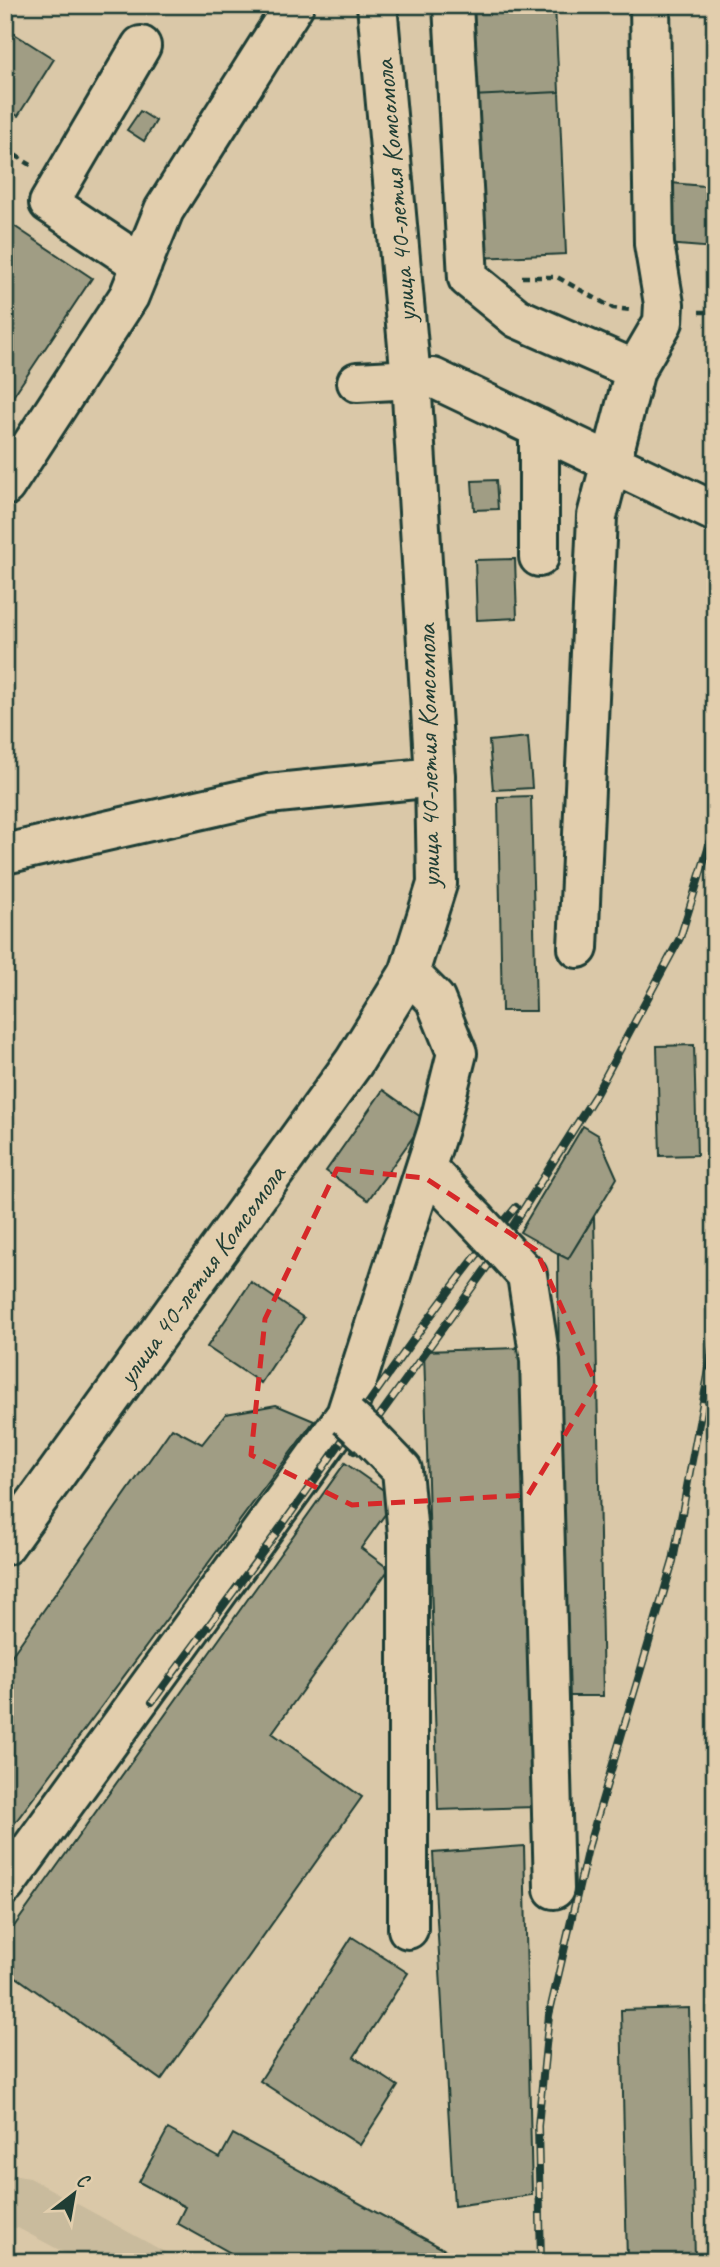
<svg xmlns="http://www.w3.org/2000/svg" width="720" height="2267" font-family="Caveat,sans-serif">
	<style>
		.built { fill: #c9bb9d }
		.building { fill: #a09d84; stroke: #1f3d34; stroke-width: 2 }
		.lines { fill: none; stroke-linecap: round; stroke-linejoin: round }
		.minor-casing { stroke: #1f3d34; stroke-width: 44 }
		.major-casing { stroke: #1f3d34; stroke-width: 44 }
		.path { stroke: #1f3d34; stroke-width: 4.5; stroke-dasharray: 7 5; stroke-linecap: butt }
		.minor { stroke: #e2cead; stroke-width: 38 }
		.major { stroke: #e2cead; stroke-width: 38 }
		.rail-casing { stroke: #1f3d34; stroke-width: 8 }
		.rail { stroke: #e2cead; stroke-width: 5; stroke-dasharray: 16; stroke-linecap: butt }
		.minor-bridge-casing { stroke: #1f3d34; stroke-width: 44; stroke-linecap: butt }
		.minor-bridge { stroke: #e2cead; stroke-width: 38 }
		.marked { fill: none; stroke: #d62828; stroke-width: 5; stroke-dasharray: 14 9; stroke-linejoin: round }
		.labels { text-anchor: middle; dominant-baseline: central; stroke-width: 6; stroke-linejoin: round; paint-order: stroke }
		.street-label { font-size: 28px; fill: #1f3d34; stroke: #e2cead }
	</style>
	<rect width="100%" height="100%" fill="#dac8a8"/>
	<filter id="ink" filterUnits="userSpaceOnUse"><feTurbulence type="fractalNoise" baseFrequency=".0143" numOctaves="2"/><feDisplacementMap in="SourceGraphic" scale="14" xChannelSelector="R" yChannelSelector="G"/><feConvolveMatrix kernelMatrix="1 2 1 2 8 2 1 2 1" color-interpolation-filters="sRGB"/></filter>
	<g filter="url(#ink)">
		<!-- built -->
		<path class="built" d="M5,2174L30,2178L183,2262H82L18,2228L5,2227Z"/>
		<!-- building -->
		<path class="building" d="M467,5H555L559,92L471,96Z
			M5,28L54,59L18,116L5,108Z
			M559,92L566,254L478,258L471,96Z
			M140,111L156,121L144,141L127,130Z
			M671,183L715,187V248L666,244Z
			M5,220L92,278L12,398L5,394Z
			M496,480L498,509L474,510L472,481Z
			M515,559L517,618L477,620L475,560Z
			M528,737L532,788L493,790L489,741Z
			M531,796L536,1011H502L498,797Z
			M694,1045L697,1155L660,1156L657,1046Z
			M383,1090L425,1120L368,1200L326,1171Z
			M583,1126L598,1135L617,1178L568,1259L520,1232Z
			M594,1217L603,1696H561L558,1254L568,1259Z
			M251,1282L304,1318L261,1383L207,1347Z
			M522,1348L536,1807L438,1810L424,1351Z
			M276,1405L314,1421L5,1836V1665L172,1428L202,1444L226,1414Z
			M345,1463L396,1499L361,1548L389,1569L272,1733L362,1797L161,2080L5,1969V1939Z
			M524,1846L532,2195L454,2206L433,1853Z
			M352,1937L408,1973L354,2057L398,2086L360,2145L260,2081Z
			M689,2008L695,2259L627,2261L621,2010Z
			M168,2129L220,2158L233,2134L467,2262H247L177,2223L185,2207L139,2182Z"/>
		<g class="lines">
			<!-- minor casing -->
			<g class="minor-casing">
				<path id="minor" d="M453,5L468,278L517,318L635,370L597,516L578,948
					M141,46L49,203L142,265
					M635,370L663,322L664,304L654,244L650,5
					M357,382L433,378L715,512
					M5,486L129,296L164,210L294,5
					M539,557V428
					M5,854L268,794L435,777
					M426,1168L476,1220
					M506,1252L527,1275L540,1360L554,1889
					M370,1437L402,1470L408,1534V1929
					M5,1885L346,1415L438,1129L457,1053L435,999L409,973"/>
			</g>
			<!-- major casing -->
			<g class="major-casing">
				<path id="major" d="M5,1545L354,1062L409,973L437,884L435,777L411,379L377,5"/>
			</g>
			<!-- path -->
			<path class="path" d="M5,149L31,165
				M522,277H557L613,308L631,310
				M699,312H715"/>
			<!-- minor -->
			<use href="#minor" class="minor"/>
			<!-- major -->
			<use href="#major" class="major"/>
			<!-- rail casing -->
			<g class="rail-casing">
				<path id="rail" d="M354,1451L487,1267L596,1094L680,938L715,827
					M152,1702C207,1627 264,1552 318,1475C382,1384 444,1292 516,1207
					M541,2262L538,2126L549,2015L588,1848L673,1561L710,1365L715,1318"/>
			</g>
			<!-- rail -->
			<use href="#rail" class="rail"/>
			<!-- minor-bridge casing -->
			<g class="minor-bridge-casing">
				<path id="minor-bridge" d="M476,1220L506,1252
					M348,1417L370,1437"/>
			</g>
			<!-- minor-bridge -->
			<use href="#minor-bridge" class="minor-bridge"/>
		</g>
	</g>
	<!-- marked area -->
	<path class="marked" d="M337,1169L425,1178L536,1250L596,1384L528,1495L352,1505L251,1455L265,1319Z"/>
	<g class="labels">
		<!-- street labels -->
		<g class="street-label">
			<text transform="translate(395 191) rotate(-95)">улица 40-летия Комсомола</text>
			<text transform="translate(428 756) rotate(-91)">улица 40-летия Комсомола</text>
			<text transform="translate(201 1275) rotate(-54)">улица 40-летия Комсомола</text>
		</g>
	</g>
	<!-- margin -->
	<rect width="720" height="2267" fill="none" stroke="#e2cead" stroke-width="28"/>
	<rect x="14" y="14" width="692" height="2239" fill="none" stroke="#1f3d34" stroke-width="2.5" filter="url(#ink)"/>
	<!-- north arrow -->
	<g transform="translate(74 2194) rotate(31)" stroke="#e2cead" stroke-width="5" paint-order="stroke">
	<path d="M0-5L12 26L0 18L-12 26Z" fill="#1f3d34"/>
	<text y="-10" font-size="19" font-weight="bold" text-anchor="middle" fill="#1f3d34">С</text>
	</g>
</svg>
